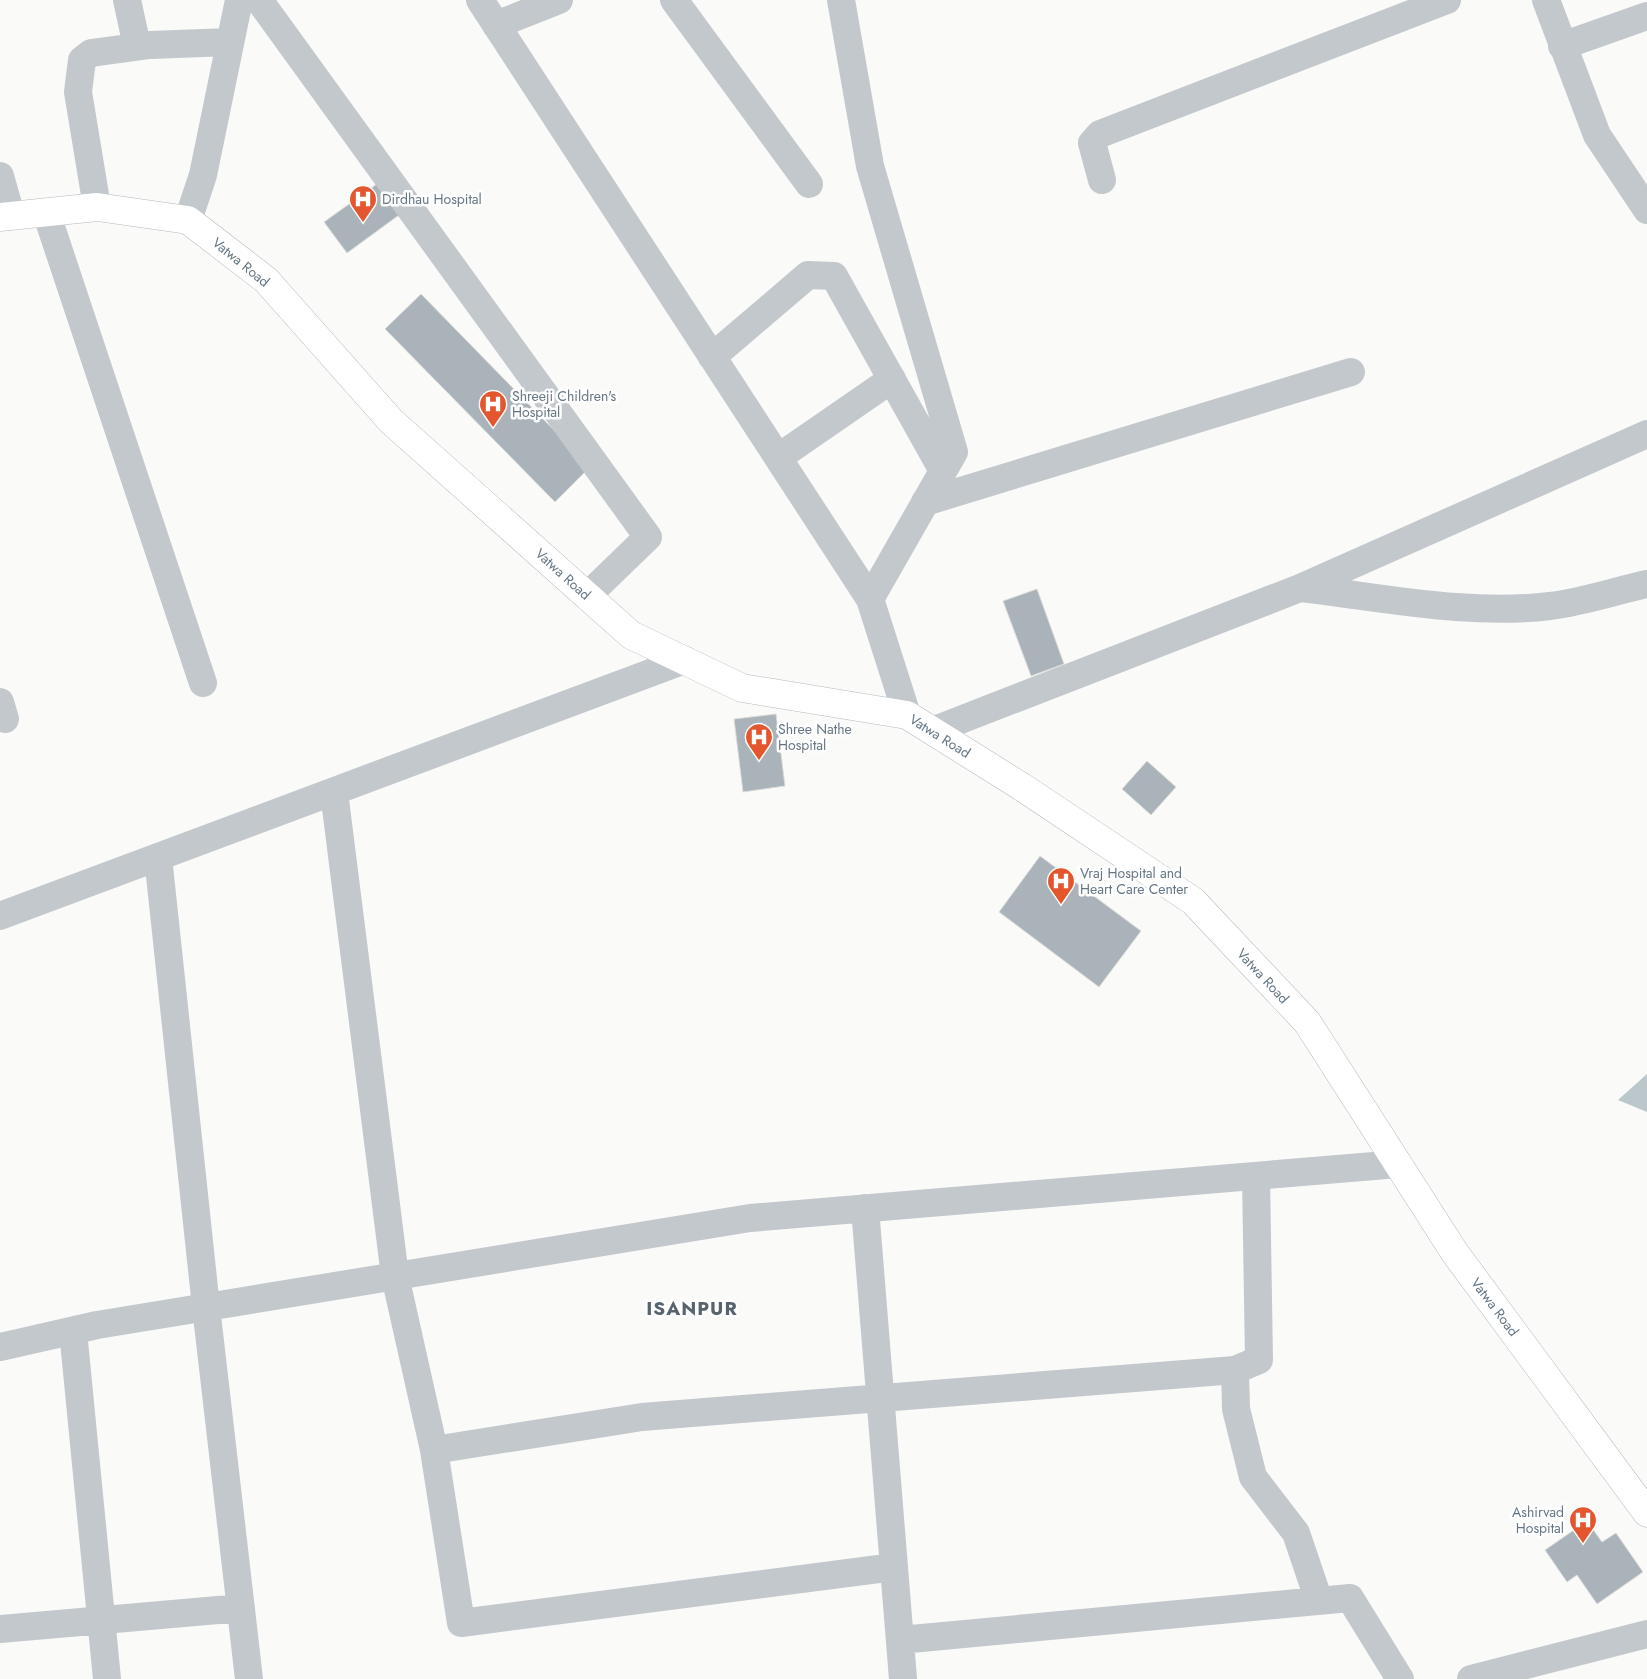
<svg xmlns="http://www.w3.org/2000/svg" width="1647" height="1679" font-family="Jost,sans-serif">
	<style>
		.water { fill: #bbc7cb }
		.building { fill: #aab3b9; stroke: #dcdcda }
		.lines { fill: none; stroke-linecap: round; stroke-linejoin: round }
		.major-casing { stroke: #b5babe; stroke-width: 29 }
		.minor { stroke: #c3c8cc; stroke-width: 28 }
		.major { stroke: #fff; stroke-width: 28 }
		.labels { text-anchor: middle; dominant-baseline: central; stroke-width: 5; stroke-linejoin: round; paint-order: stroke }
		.poi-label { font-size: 14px; fill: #657683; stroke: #fff; text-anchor: start }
		.street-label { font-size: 14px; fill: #657683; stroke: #fff }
		.district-label { font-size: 19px; font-weight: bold; letter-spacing: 1px; fill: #57646e; stroke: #fff }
	</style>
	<rect width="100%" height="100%" fill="#fafaf8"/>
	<!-- water -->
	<path class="water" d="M1647,1074V1112L1618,1100Z"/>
	<!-- building -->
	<path class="building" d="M377,184L399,215L347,253L324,222Z
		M421,294L590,467L555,502L385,329Z
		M1037,589L1064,664L1031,676L1003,601Z
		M776,714L785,786L743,792L734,719Z
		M1147,761L1176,787L1151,815L1122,789Z
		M1040,856L1141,931L1099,987L999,912Z
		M1587,1521L1602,1542L1616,1533L1643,1572L1597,1604L1577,1575L1567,1582L1545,1550Z"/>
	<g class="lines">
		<!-- major casing -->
		<g class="major-casing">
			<path id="major" d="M0,217L97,207L188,220L266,280L391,421L631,635L742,688L907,715L1022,787L1193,901L1307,1022L1455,1253L1647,1513"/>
		</g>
		<!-- minor -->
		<path class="minor" d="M127,0L137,46
			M259,0L648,537L587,596
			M480,0L870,599
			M674,0L809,184
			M841,0L870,166L954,452L870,599L907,715
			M1546,0L1597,135L1647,210
			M496,25L559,0
			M1562,46L1647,16
			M0,176L11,215
			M1102,180L1092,143L1100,134L1447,0
			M97,207L78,92L82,60L91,53L150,45L230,42
			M46,212L203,683
			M188,220L203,175L239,0
			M712,357L808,275L834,276L943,471
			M779,457L892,379
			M925,502L1351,372
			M1300,588C1381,597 1469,616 1550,606C1583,602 1615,591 1647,584
			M0,702L5,719
			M932,731L1300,588L1647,434
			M334,792L395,1276L434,1450L461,1623L894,1567
			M158,857L206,1307L249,1679
			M0,916L685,660
			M865,1208L903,1679
			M73,1331L107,1679
			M0,1347L97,1325L750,1218L1398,1164
			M1235,1370L1236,1409L1253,1477L1296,1533L1319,1601
			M434,1450L642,1417L1235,1370L1259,1360L1256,1176
			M0,1629L241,1608
			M900,1640L1350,1598L1400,1679
			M1471,1679L1647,1634"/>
		<!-- major -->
		<use href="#major" class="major"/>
	</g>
	<!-- icons -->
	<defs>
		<g id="hospital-pin" transform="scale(1.4375)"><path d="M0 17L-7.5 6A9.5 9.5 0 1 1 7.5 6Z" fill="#e4572e" stroke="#fff"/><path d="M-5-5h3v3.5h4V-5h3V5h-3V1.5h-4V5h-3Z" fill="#fff"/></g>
	</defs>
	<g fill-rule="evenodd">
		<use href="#hospital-pin" x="363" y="199"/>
		<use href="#hospital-pin" x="493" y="404"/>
		<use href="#hospital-pin" x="759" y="737"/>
		<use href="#hospital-pin" x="1061" y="881"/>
		<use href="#hospital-pin" x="1583" y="1520"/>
	</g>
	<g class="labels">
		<!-- poi labels -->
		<g class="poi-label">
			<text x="382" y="199">Dirdhau Hospital</text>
			<text x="512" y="396">Shreeji Children's<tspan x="512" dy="16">Hospital</tspan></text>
			<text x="778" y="729">Shree Nathe<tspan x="778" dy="16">Hospital</tspan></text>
			<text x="1080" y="873">Vraj Hospital and<tspan x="1080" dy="16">Heart Care Center</tspan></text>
			<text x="1564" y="1512" text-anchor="end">Ashirvad<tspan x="1564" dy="16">Hospital</tspan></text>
		</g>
		<!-- street labels -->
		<g class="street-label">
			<text transform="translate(241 262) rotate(39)">Vatwa Road</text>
			<text transform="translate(563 574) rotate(42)">Vatwa Road</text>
			<text transform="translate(940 736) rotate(32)">Vatwa Road</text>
			<text transform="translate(1263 976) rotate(47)">Vatwa Road</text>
			<text transform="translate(1495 1307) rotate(53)">Vatwa Road</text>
		</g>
		<!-- district labels -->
		<g class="district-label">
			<text x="692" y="1308">ISANPUR</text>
		</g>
	</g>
</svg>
